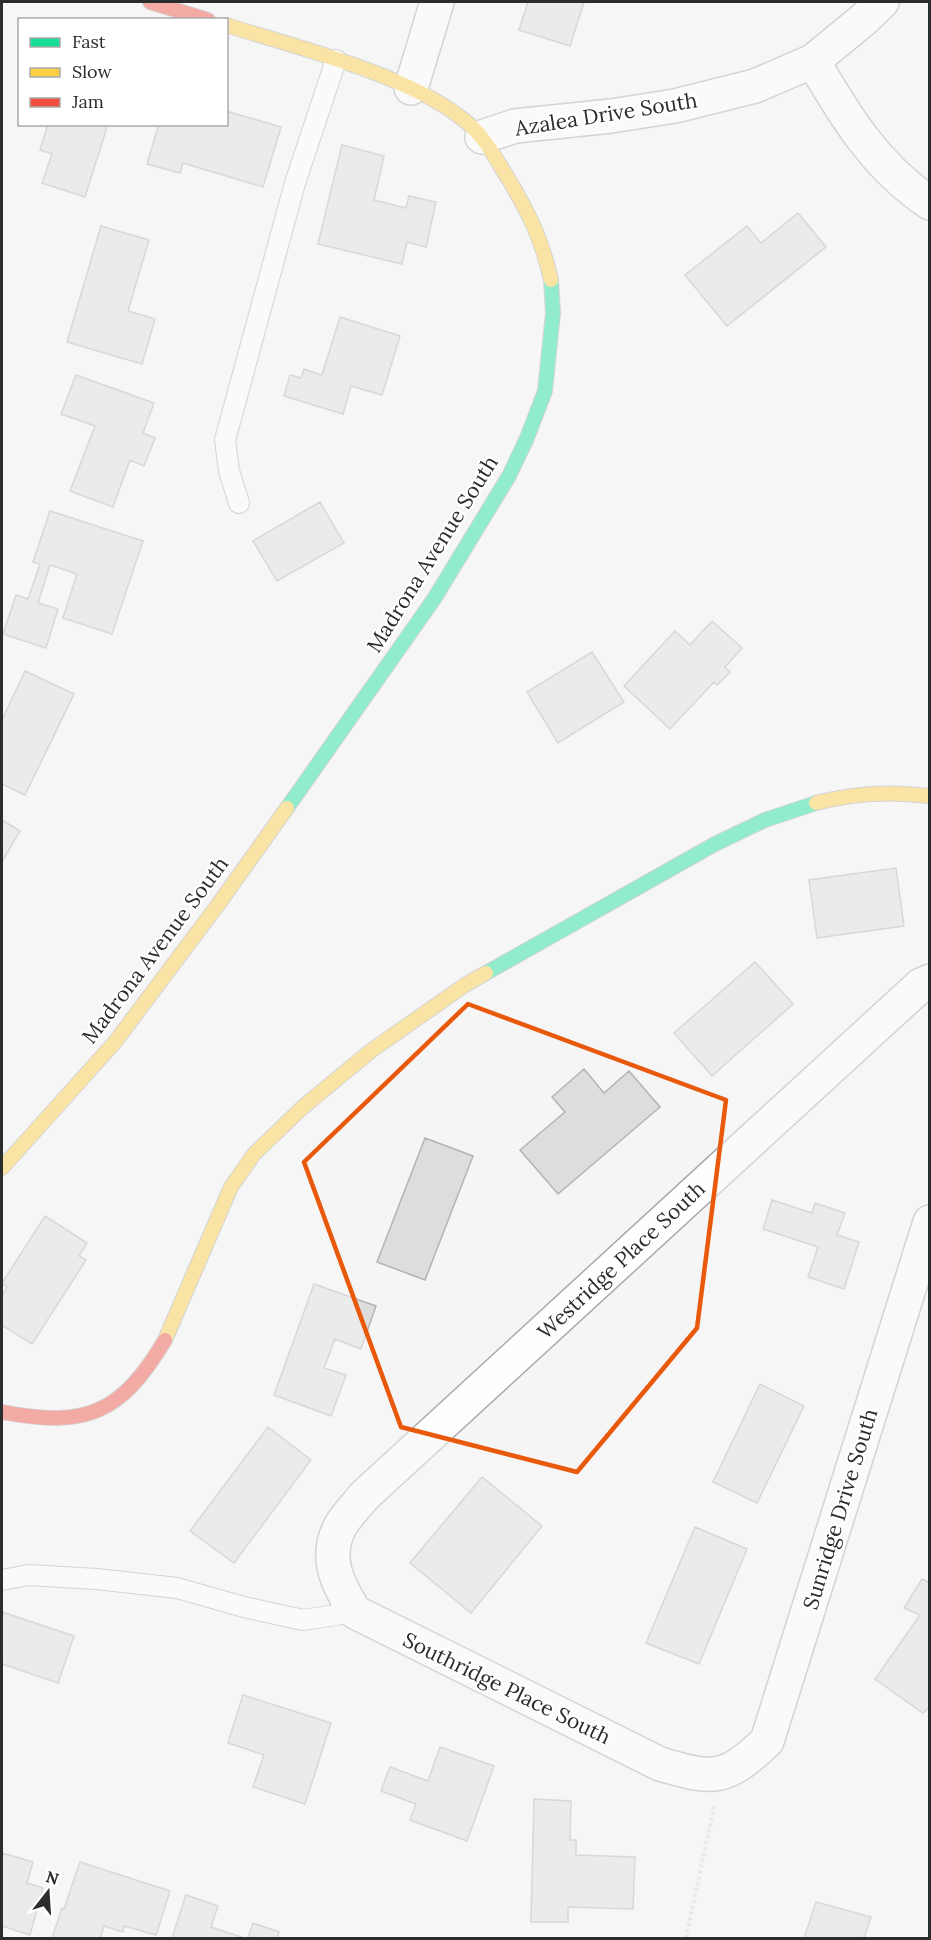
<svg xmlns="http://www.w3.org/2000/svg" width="931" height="1940" font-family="Lora,serif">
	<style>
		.building { fill: #ddd; stroke: #b4b3b4; stroke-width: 1.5 }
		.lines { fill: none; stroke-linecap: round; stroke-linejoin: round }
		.lane-casing { stroke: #aaaaab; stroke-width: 22 }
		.street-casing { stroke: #aaaaab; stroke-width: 36 }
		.fast-casing { stroke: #aaaaab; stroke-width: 16 }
		.slow-casing { stroke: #aaaaab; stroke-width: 16 }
		.jam-casing { stroke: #aaaaab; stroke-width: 16 }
		.path { stroke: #d7d7d7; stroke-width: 4; stroke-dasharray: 3 3; stroke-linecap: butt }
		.lane { stroke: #fefefe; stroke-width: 20 }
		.street { stroke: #fefefe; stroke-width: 33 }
		.fast { stroke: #16e098; stroke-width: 14 }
		.slow { stroke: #ffcf43; stroke-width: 14 }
		.jam { stroke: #f24e42; stroke-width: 14 }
		.marked { fill: none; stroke: #e8590c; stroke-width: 4.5; stroke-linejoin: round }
		.labels { text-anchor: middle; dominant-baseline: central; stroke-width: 4.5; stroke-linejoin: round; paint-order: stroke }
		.street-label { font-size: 21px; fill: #2b2c2c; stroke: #fff }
	</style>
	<rect width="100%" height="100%" fill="#f5f5f6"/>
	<!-- building -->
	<path class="building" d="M528,2H584L570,46L519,30Z
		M226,111L281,127L263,187L183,163L180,173L147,164L159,124H226Z
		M48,124H108L85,197L42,183L52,154L40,150Z
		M342,145L384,156L374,200L406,208L409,196L436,202L426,247L407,242L402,264L318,244Z
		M798,213L826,247L727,326L685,275L747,226L761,243Z
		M101,226L149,240L128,311L155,319L142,364L67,342Z
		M340,317L400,336L382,395L351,386L343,414L284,396L290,375L301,378L304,369L322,375Z
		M76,375L154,403L143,433L155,438L144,466L130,460L113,507L70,491L95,426L61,414Z
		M320,502L344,543L277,581L253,541Z
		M50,511L143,541L112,634L63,618L77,574L50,565L38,603L58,609L46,648L3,634L16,595L28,599L40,564L33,562Z
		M712,621L742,648L725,667L730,672L717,685L714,682L670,729L624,686L675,631L690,645Z
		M592,652L624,702L558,743L527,692Z
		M25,671L74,694L25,795L2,784V720Z
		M2,820L20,831L2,862Z
		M896,868L904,926L817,938L809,880Z
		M755,962L793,1004L712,1076L674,1033Z
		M584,1069L604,1093L629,1071L660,1107L558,1194L520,1150L565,1112L552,1097Z
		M425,1138L473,1156L425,1280L377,1262Z
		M772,1200L812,1213L815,1203L845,1213L837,1235L859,1242L844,1289L808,1277L818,1247L763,1229Z
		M45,1216L87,1243L79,1256L86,1260L32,1344L2,1325V1296L7,1287L2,1283Z
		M314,1284L376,1306L361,1349L335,1339L324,1368L346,1375L331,1416L274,1395Z
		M760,1384L804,1406L757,1503L713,1482Z
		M268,1427L311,1460L234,1563L190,1531Z
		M482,1477L542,1526L471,1613L410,1563Z
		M695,1527L747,1549L699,1664L646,1643Z
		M922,1579L930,1583V1707L923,1713L875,1679L920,1615L904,1608Z
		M2,1612L74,1636L58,1683L2,1664Z
		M243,1695L331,1723L305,1804L253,1787L264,1755L228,1743Z
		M440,1747L494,1766L467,1841L410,1820L416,1804L381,1791L390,1767L428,1781Z
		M534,1799L571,1801L570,1840H576V1855L635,1857L633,1909L568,1907V1922H531Z
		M2,1853L33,1862L27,1883L43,1888L30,1935L2,1926Z
		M80,1862L170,1891L156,1935L124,1926L123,1932L104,1926L100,1938H52L62,1908L64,1909Z
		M186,1895L218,1906L211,1927L244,1938H172Z
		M816,1902L871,1917L864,1938H804Z
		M253,1923L279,1932L277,1938H248Z"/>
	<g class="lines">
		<!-- lane casing -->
		<g class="lane-casing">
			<path id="lane" d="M239,503L229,471L225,440L295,183L336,60
				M2,1580L28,1575L97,1579L177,1588L244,1607L303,1620L355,1612"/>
		</g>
		<!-- street casing -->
		<g class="street-casing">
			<path id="street" d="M813,61C845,116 876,167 930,203
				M411,88L437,2
				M482,137L515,126L611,116L675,106L755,86L813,61L863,20L882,2
				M930,981L921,985L364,1496C357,1505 347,1515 341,1525C323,1557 338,1585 355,1612L660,1764C714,1780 725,1781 767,1741L930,1222"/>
		</g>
		<!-- fast casing -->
		<g class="fast-casing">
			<path id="fast" d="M287,808L434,599L509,476L527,438L545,391L553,313L551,280
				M486,973L715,844L765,820L816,803"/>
		</g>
		<!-- slow casing -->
		<g class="slow-casing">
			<path id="slow" d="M226,25C295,47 438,81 482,138C492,150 500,166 509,180C530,215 542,240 551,280
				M816,803C854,793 891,791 930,796
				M2,1168L115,1042L220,902L287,808
				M165,1340L231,1187L254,1154L303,1107L372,1050L465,985L486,973"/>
		</g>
		<!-- jam casing -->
		<g class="jam-casing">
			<path id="jam" d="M150,2L208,20
				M2,1412C86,1428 121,1414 165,1340"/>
		</g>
		<!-- path -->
		<path class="path" d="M686,1938L714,1807"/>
		<!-- lane -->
		<use href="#lane" class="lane"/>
		<!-- street -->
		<use href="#street" class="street"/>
		<!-- fast -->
		<use href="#fast" class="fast"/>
		<!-- slow -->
		<use href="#slow" class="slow"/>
		<!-- jam -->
		<use href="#jam" class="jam"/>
	</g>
	<!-- marked area -->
	<path d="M0 0H931V1940H0ZM468,1004L726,1100L697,1328L577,1472L401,1427L304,1162Z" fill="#f5f5f6" fill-opacity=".55" fill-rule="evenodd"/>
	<path class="marked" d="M468,1004L726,1100L697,1328L577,1472L401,1427L304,1162Z"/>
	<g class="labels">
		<!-- street labels -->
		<g class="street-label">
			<text transform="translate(606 114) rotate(-9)">Azalea Drive South</text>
			<text transform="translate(432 554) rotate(-58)">Madrona Avenue South</text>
			<text transform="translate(155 950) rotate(-53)">Madrona Avenue South</text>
			<text transform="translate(621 1260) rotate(-43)">Westridge Place South</text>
			<text transform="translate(840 1509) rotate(-73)">Sunridge Drive South</text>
			<text transform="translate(507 1688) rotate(26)">Southridge Place South</text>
		</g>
	</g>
	<!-- border -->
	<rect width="931" height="1940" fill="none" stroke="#2b2c2c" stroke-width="6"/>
	<!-- legend -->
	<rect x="18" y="18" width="210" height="108" fill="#ffffff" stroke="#aaabab" stroke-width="1.5"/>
	<rect x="30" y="38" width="30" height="9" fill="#16e098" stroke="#aaabab" stroke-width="1.5"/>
	<text x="72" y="48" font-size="18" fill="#2b2c2c">Fast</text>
	<rect x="30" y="68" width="30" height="9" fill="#ffcf43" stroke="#aaabab" stroke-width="1.5"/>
	<text x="72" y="78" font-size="18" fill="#2b2c2c">Slow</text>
	<rect x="30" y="98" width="30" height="9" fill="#f24e42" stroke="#aaabab" stroke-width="1.5"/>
	<text x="72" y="108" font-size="18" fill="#2b2c2c">Jam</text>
	<!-- north arrow -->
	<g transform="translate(48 1892) rotate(17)" stroke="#ffffff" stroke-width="4.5" paint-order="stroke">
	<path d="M0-4.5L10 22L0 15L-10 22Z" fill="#2b2c2c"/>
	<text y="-9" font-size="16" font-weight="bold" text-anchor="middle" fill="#2b2c2c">N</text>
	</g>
</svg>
